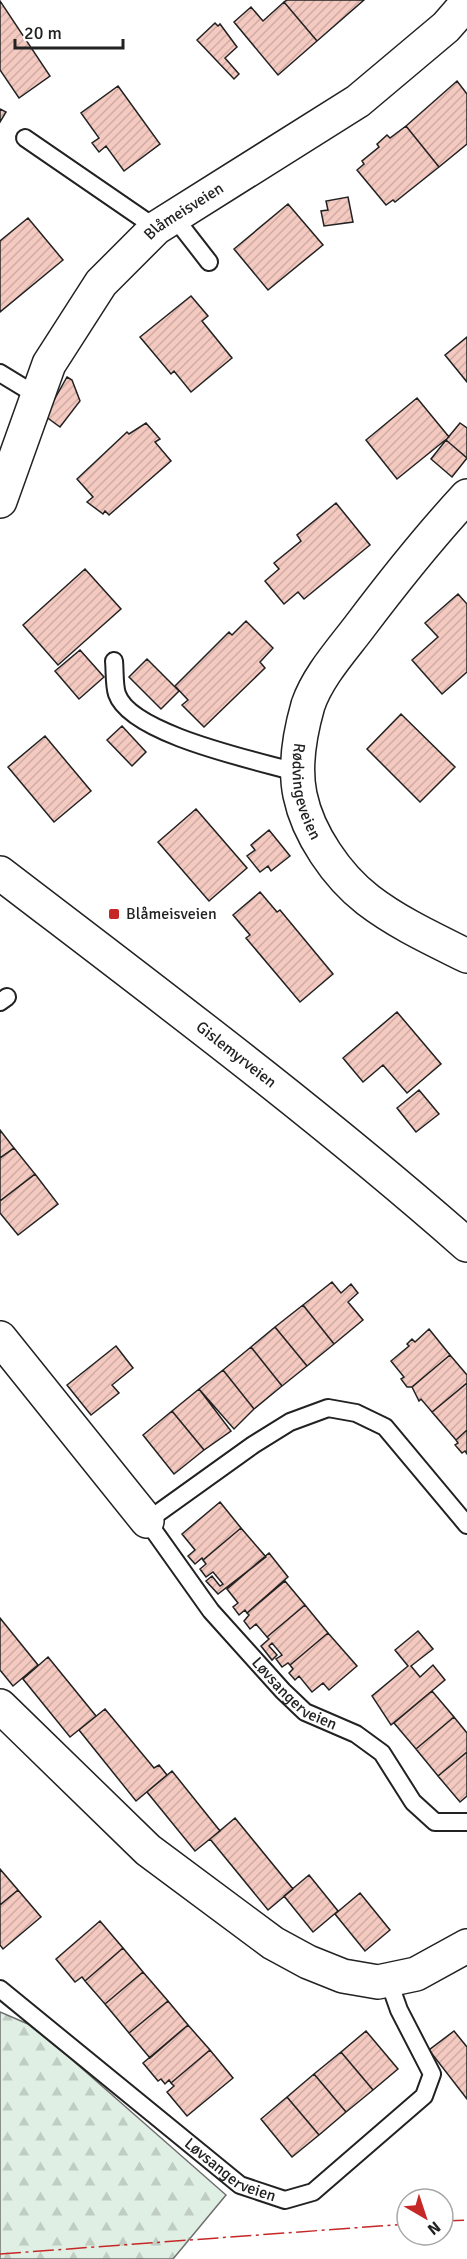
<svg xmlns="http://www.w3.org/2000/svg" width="467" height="2259" font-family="Signika,sans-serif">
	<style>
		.forest { fill: url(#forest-firs); stroke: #6f6f6f; stroke-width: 1.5 }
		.building { fill: url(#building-hatch); stroke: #222; stroke-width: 1.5 }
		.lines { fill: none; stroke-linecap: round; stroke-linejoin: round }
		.service-casing { stroke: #222; stroke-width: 20 }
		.minor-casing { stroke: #222; stroke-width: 36 }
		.tertiary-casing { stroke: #222; stroke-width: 36 }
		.service { stroke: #fff; stroke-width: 16 }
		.minor { stroke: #fff; stroke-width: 33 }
		.tertiary { stroke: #fff; stroke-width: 33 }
		.power { stroke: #c62828; stroke-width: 1.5; stroke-dasharray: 21 4.5 3 4.5; stroke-linecap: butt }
		.poi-dot { fill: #c62828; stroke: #fff; stroke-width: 2 }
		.labels { text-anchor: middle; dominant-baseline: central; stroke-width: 4.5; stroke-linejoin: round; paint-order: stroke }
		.street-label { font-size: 16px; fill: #222; stroke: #fff }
		.poi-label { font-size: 16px; fill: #222; stroke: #fff; text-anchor: start }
	</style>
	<defs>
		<pattern id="forest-firs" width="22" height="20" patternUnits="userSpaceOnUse" patternTransform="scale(1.5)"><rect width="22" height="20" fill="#e0efe3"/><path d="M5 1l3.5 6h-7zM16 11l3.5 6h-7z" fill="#c0cdc2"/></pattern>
		<pattern id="building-hatch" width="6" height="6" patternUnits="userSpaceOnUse" patternTransform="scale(1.5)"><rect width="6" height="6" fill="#f3c9c0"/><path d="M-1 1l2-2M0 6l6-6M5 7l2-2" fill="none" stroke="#d0aca5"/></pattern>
	</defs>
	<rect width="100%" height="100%" fill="#fff"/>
	<!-- forest -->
	<path class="forest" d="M0,2012L28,2024L70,2058L226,2195L173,2259H0Z"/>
	<!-- building -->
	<path class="building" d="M287,0H364L317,41L284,2Z
		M0,1L50,76L19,98L0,70Z
		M284,2L317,41L278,75L234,22L251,7L263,21Z
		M215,23L218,26L220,24L237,47L225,58L239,74L234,79L197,40Z
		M457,81L467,94V144L439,167L406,126Z
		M118,86L160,144L124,171L106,146L99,152L92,143L99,138L81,113Z
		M0,109L6,112L0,122Z
		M406,126L439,167L395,202L393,200L386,205L357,170L364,164L362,161L379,147L377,144L387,135L390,138Z
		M348,197L353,222L324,226L321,211L328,210L326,201Z
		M288,204L323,245L268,290L234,249Z
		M28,218L63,260L0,312V241Z
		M191,296L208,316L202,321L232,358L191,392L174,371L171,374L140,337Z
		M467,337V382L445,355Z
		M67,377L72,380L80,401L60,427L45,416Z
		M417,398L449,437L397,479L366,440Z
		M146,423L160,439L155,442L171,461L109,515L105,511L103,514L87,502L93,497L77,479L127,432L129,434Z
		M460,423L467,428V458L446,440Z
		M446,440L467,458L452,477L431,459Z
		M336,503L370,545L304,599L298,592L284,604L265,581L279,569L274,563L301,541L297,535Z
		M85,569L121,609L58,665L23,625Z
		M458,594L467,604V672L442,694L412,660L438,637L425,623Z
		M246,621L273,648L260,662L265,668L204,727L182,705L188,700L175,686L229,632L232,635Z
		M80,650L104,677L79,699L55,671Z
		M147,659L179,691L161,709L129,677Z
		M401,714L455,767L420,802L367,749Z
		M122,726L146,752L132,766L107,740Z
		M45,736L91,791L54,822L8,767Z
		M196,809L247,868L209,901L158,842Z
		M269,830L290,856L271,871L268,866L260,872L247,856L255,850L251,845Z
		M260,892L277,912L280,910L333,974L300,1002L246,938L250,935L233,915Z
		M397,1012L441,1064L407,1093L383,1065L363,1082L343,1058Z
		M419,1090L439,1114L416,1132L397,1108Z
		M0,1130L14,1148L0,1158Z
		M14,1148L35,1174L0,1201V1158Z
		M35,1174L58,1204L18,1235L0,1213V1201Z
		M332,1282L341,1293L351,1284L358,1293L348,1302L363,1320L334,1344L303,1305Z
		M303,1305L334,1344L307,1366L275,1327Z
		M275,1327L307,1366L282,1386L251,1347Z
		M429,1329L450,1355L412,1387H407L401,1379L404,1377L391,1361L409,1346L407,1344L412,1339L415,1342Z
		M116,1346L133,1368L112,1385L119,1393L91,1415L67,1385Z
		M251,1347L282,1386L254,1409L223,1370Z
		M450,1355L467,1375V1383L432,1412L421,1399L419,1401L412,1387Z
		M223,1370L254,1409L234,1429L199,1389Z
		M467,1383V1430L456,1440L432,1412Z
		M199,1389L231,1431L204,1450L172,1411Z
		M172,1411L204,1450L174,1474L143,1435Z
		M467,1430V1454L465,1451L462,1453L455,1445L458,1443L456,1440Z
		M220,1502L241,1528L203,1560L202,1558L195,1564L188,1556L195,1550L182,1534Z
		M241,1528L266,1557L218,1594L206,1581L212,1576L220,1586L223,1584L213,1572L206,1577L200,1569L206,1564L203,1560Z
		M269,1553L288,1577L247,1613L245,1610L239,1615L233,1607L238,1603L227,1589Z
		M285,1581L305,1605L267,1637L256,1624L250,1629L244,1621L249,1615L247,1613Z
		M305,1605L328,1633L290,1665L288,1663L282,1667L276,1659L282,1655L272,1643L269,1646L277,1655L272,1660L261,1646L269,1639L267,1637Z
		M0,1618L38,1665L13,1686L0,1670Z
		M418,1631L433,1649L411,1666L420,1677L433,1665L445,1680L391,1725L372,1696L408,1666L395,1650Z
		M328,1633L357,1666L329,1690L323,1683L312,1692L299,1676L295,1680L289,1673L293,1669L290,1665Z
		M48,1657L96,1716L70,1737L23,1679Z
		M432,1691L454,1717L416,1749L394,1723Z
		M105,1709L154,1768L159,1765L167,1775L136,1801L79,1730Z
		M454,1717L467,1733V1752L438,1776L416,1749Z
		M467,1752V1796L460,1802L438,1776Z
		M172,1771L220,1831L195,1851L147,1792Z
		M235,1818L293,1889L268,1910L210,1839Z
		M0,1869L18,1890L0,1905Z
		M309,1875L338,1911L313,1932L284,1896Z
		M18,1890L41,1917L3,1949L0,1945V1905Z
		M360,1893L390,1930L365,1951L335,1914Z
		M100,1921L123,1948L85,1981L82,1977L75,1982L56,1959Z
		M123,1948L143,1972L105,2004L85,1981Z
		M143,1972L168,2001L129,2033L105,2004Z
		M168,2001L188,2025L150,2058L129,2033Z
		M188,2025L210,2050L171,2083L169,2080L165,2084L161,2079L158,2081L143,2063Z
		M366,2031L398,2069L373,2090L341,2052Z
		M454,2031L467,2047V2099L429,2050Z
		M210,2050L233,2078L187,2116L167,2092L174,2086L171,2083Z
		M341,2052L373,2090L346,2112L314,2074Z
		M314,2074L346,2112L319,2135L287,2097Z
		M287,2097L319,2135L292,2157L261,2119Z"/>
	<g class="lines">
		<!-- service casing -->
		<g class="service-casing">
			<g id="service">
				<path d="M25,138L156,228"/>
				<path d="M174,217L209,262"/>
				<path d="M0,373L36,395"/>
				<path d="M114,661C115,671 114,685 117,694C131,735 259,761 299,773"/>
				<path d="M0,1002L7,997"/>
				<path id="s1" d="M467,1525L385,1427L356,1413L328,1408L290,1422L253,1445L147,1521L211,1611L283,1691L305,1712L356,1734L382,1753L413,1802L435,1822H467"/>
				<path id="s2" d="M0,1989L240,2185L285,2200L313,2192L424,2096L432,2074L399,2010L388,1979"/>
			</g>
		</g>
		<!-- minor casing -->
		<g class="minor-casing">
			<g id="minor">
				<path id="s3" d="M467,496C429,537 394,581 360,626C342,650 318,676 308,705C300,733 294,766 300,795C308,834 337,876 368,900C398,923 433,939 467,956"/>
				<path id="s4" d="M0,501L49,364L101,283L156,228L358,101L446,27L467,3"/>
				<path d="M0,1338L147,1521"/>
				<path d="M0,1706L148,1850L273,1943L308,1962L343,1976L378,1982L416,1974L467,1946"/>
			</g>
		</g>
		<!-- tertiary casing -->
		<g class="tertiary-casing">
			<g id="tertiary">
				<path id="s5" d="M0,873C158,994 317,1113 467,1245"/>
			</g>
		</g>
		<!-- service -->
		<use href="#service" class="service"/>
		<!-- minor -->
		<use href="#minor" class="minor"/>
		<!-- tertiary -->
		<use href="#tertiary" class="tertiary"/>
		<!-- power -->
		<path class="power" d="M443,2221L467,2220
			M0,2254L407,2224"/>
	</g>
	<!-- markers -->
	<rect class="poi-dot" x="108" y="908" width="12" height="12" rx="3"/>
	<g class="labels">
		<!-- street labels -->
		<g class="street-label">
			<text stroke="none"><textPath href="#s4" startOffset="352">Blåmeisveien</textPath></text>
			<text stroke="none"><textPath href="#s3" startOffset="352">Rødvingeveien</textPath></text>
			<text stroke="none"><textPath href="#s5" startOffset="298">Gislemyrveien</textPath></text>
			<text stroke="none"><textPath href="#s1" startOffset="632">Løvsangerveien</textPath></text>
			<text stroke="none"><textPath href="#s2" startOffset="294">Løvsangerveien</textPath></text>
		</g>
		<!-- poi labels -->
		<g class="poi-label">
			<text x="126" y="914">Blåmeisveien</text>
		</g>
	</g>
	<!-- north arrow -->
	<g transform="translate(425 2217) rotate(141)"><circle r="28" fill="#ffffff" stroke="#a7a7a7" stroke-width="1.5"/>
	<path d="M0-4.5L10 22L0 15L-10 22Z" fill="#c62828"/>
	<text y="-9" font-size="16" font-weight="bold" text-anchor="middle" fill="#222222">N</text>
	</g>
	<!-- scale -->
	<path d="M15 39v9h108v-9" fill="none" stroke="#222222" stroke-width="3"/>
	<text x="24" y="39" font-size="18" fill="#222222" stroke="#ffffff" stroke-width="4.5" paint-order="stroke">20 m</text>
</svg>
